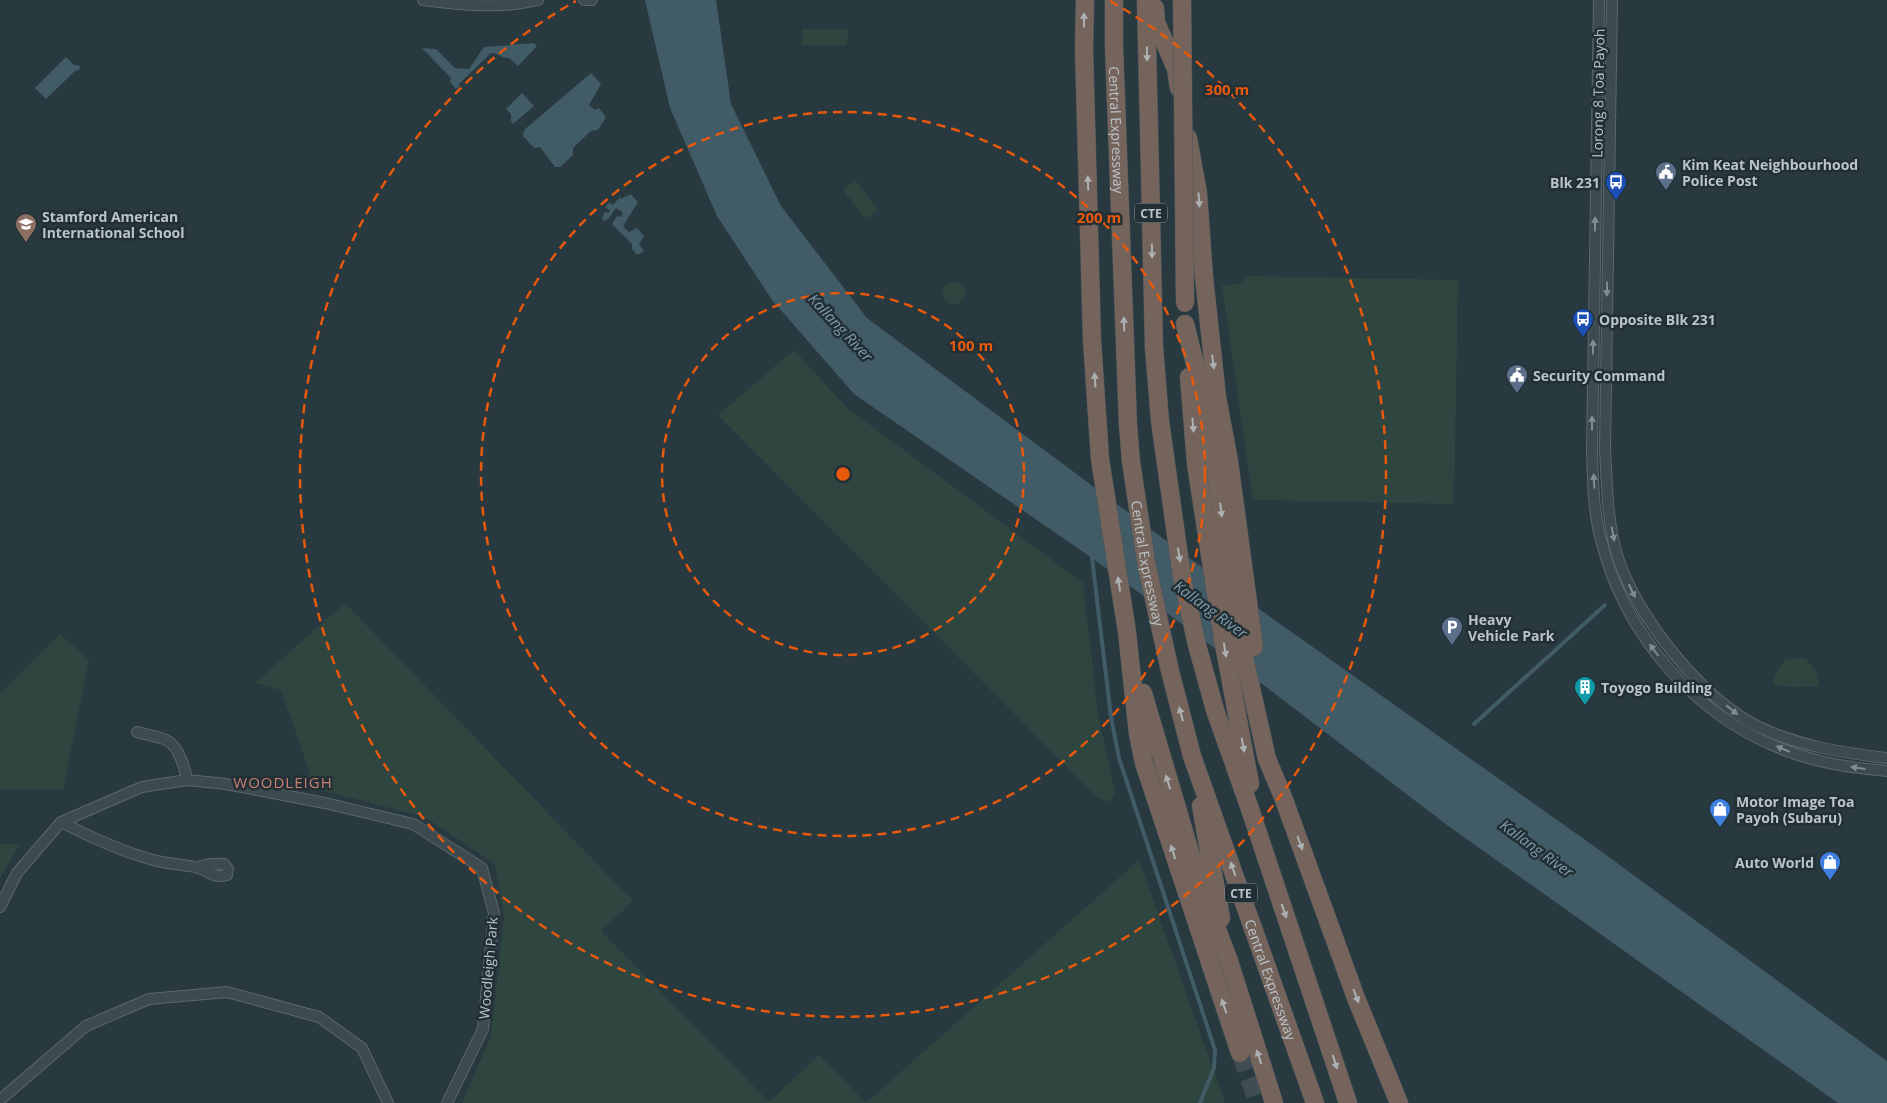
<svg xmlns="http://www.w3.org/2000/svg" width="1887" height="1103" font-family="'Open Sans',sans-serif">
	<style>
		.green { fill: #2f4640 }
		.water { fill: #415b67 }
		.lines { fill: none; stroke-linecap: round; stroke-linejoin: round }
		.stream { stroke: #415b67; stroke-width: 4 }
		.motorway-tunnel { stroke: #3f4e55; stroke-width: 18; stroke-dasharray: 18 9; stroke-linecap: butt }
		.minor-casing { stroke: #5b676d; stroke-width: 12 }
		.motorway-casing { stroke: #48545a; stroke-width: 19 }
		.minor { stroke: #3d4a50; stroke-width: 10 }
		.motorway { stroke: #75645b; stroke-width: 18 }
		.motorway-bridge-casing { stroke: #48545a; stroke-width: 19; stroke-linecap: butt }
		.motorway-bridge { stroke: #75645b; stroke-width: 18 }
		.oneway { fill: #acb1b4 }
		.oneway2 { fill: #828d93 }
		.ring { fill: none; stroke: #e8590c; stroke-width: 2.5; stroke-dasharray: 9 6 }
		.labels { text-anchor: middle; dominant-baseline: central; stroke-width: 5; stroke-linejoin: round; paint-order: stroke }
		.shield { fill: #222f35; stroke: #8c979d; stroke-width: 1 }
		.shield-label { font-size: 12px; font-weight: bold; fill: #bac4ca }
		.street-label { font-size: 14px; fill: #bac4ca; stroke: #222f35 }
		.poi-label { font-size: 14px; font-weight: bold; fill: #bac4ca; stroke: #222f35; text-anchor: start }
		.water-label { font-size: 15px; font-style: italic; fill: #7e9caa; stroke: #222f35 }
		.neighbourhood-label { font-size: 15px; letter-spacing: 1px; fill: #cb8273; stroke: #222f35 }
		.centre { fill: #e8590c; stroke: #222f35; stroke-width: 2.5 }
		.ring-label { font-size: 15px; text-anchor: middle; font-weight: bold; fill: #e8590c; stroke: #222f35; stroke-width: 5; stroke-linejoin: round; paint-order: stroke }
	</style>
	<rect width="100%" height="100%" fill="#293940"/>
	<!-- green -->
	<path class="green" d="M802,29H848L847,45H802Z
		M855,180L878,209L868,218L863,216L843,190Z
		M1249,276L1458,280L1454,504L1253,500L1222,285L1240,284Z
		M943 293a11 11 0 1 1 22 0a11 11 0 1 1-22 0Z
		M794,350L847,408L1083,583L1098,714L1114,788V796L1108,802L1097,797L718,415Z
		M345,603L633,901L601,931L769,1102L819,1055L866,1103L1139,860L1225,1103H462L491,1036L504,917L495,864L425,817L301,785L310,773L281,690L255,683Z
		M60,634L89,660L63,790L0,789V693Z
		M1805,658L1817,672L1819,686L1795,687L1772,685L1777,671L1786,659Z
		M0,844H20L0,878Z"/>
	<!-- water -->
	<path class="water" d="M645,0H716L731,104L781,206L867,318L1231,589L1598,849L1887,1061V1103H1838L1447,825L1228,658L1092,558L854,394L772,300L717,216L670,108Z
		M534,43L537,46L518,66L509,58C502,58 498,53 491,53L459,84L460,86L456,89L450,82L451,78L422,48L436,49L455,68L469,69L484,47Z
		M66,57L74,65L80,66L79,70L75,71L46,99L35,88Z
		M591,73L601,84L589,105L595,110L599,108L606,117L598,130L591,131L573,148V155L560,167H555L540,147L534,148L523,136L524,130Z
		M522,93L534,106L513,124L511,121V114L506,109Z
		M631,194L638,202L623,226L629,232L637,228L644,236L639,244L644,251L640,254H636L632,249V244L612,224L617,216L621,217L623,213L616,208L608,219L604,221L602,218L605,212L609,213L610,211L605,207L609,203L613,205L620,197L621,199Z"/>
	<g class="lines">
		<!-- stream -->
		<path class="stream" d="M1092,558L1111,717L1119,758L1215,1050L1214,1068L1200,1103
			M1474,724L1605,605"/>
		<!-- motorway-tunnel -->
		<path class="motorway-tunnel" d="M1240,1053L1258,1103"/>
		<!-- minor casing -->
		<g class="minor-casing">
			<path id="minor" d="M423,0C461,5 501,9 538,0
				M584,0H592
				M1599,0L1592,450C1593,480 1593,511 1601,540C1625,636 1697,719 1790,752C1822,764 1854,768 1887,771
				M1612,0L1605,449C1607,485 1607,523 1618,558C1637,617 1702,699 1759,727C1799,746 1843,753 1887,758
				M137,732C146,735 160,736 168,741C179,748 185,768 187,780
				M61,822C90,837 121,851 153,860C167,864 181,864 195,867C208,870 213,879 227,875L228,869L224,864C214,863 205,864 197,868
				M0,907L17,873L61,822L142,787L187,780L226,784L325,803L413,824L482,868L494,913L483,1029L447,1103
				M0,1100L86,1026L149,999L227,992L319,1017L362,1048L388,1103"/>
		</g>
		<!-- motorway casing -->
		<g class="motorway-casing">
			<g id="motorway">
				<path d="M1085,0L1084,49L1092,340L1100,459L1127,632L1138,734L1144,763L1240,1053"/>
				<path id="s1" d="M1114,0V46L1128,425L1131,462L1147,567L1170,671L1192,756L1315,1103"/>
				<path d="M1146,0L1154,347L1160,421L1182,577L1197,645L1215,710L1250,809L1348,1103"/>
				<path d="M1155,8L1156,22L1176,69L1179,88"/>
				<path d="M1188,138L1198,193L1204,277L1217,397L1229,461L1254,647"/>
				<path d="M1185,324L1207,412L1240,639L1267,759L1283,797L1356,998L1399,1103"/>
				<path d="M1189,377L1196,464L1223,639L1250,784"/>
				<path d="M1143,693L1198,879L1229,961L1274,1103"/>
				<path d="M1201,806L1221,918"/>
			</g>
		</g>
		<!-- minor -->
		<use href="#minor" class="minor"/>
		<!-- motorway -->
		<use href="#motorway" class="motorway"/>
		<!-- motorway-bridge casing -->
		<g class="motorway-bridge-casing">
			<path id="motorway-bridge" d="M1182,0L1185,303"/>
		</g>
		<!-- motorway-bridge -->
		<use href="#motorway-bridge" class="motorway-bridge"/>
	</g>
	<!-- one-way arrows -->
	<defs><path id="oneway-solid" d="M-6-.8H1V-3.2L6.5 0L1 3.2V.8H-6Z" transform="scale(1.25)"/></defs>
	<g class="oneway">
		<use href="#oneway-solid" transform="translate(1084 20) rotate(-89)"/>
		<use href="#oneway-solid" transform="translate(1147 54) rotate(89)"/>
		<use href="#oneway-solid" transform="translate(1088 183) rotate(-92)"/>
		<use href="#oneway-solid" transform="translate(1199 200) rotate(86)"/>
		<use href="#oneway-solid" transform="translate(1152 251) rotate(89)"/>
		<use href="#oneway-solid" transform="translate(1124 324) rotate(-92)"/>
		<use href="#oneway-solid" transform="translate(1213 362) rotate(83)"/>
		<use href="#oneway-solid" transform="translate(1095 380) rotate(-94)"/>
		<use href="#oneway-solid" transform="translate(1193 425) rotate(85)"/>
		<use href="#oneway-solid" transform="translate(1221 510) rotate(83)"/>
		<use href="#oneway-solid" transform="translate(1179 555) rotate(81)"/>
		<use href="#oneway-solid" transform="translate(1119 584) rotate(-99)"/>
		<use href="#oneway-solid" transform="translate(1225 650) rotate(80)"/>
		<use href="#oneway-solid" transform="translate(1181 714) rotate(-105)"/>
		<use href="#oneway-solid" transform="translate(1243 745) rotate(79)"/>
		<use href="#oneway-solid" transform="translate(1168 782) rotate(-107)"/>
		<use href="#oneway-solid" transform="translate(1300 843) rotate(70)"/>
		<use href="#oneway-solid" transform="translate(1173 852) rotate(-108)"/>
		<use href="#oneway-solid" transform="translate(1233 869) rotate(-110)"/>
		<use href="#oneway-solid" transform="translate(1284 911) rotate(71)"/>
		<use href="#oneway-solid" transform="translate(1356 996) rotate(69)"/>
		<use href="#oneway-solid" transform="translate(1224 1006) rotate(-109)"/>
		<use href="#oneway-solid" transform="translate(1259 1057) rotate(-108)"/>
		<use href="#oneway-solid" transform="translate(1335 1062) rotate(72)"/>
	</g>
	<g class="oneway2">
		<use href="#oneway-solid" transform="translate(1595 224) rotate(-89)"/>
		<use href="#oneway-solid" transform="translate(1607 289) rotate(91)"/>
		<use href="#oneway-solid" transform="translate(1593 347) rotate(-89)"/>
		<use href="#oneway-solid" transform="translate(1592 423) rotate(-90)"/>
		<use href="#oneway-solid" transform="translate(1594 481) rotate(-93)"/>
		<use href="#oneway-solid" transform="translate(1613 534) rotate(79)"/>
		<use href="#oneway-solid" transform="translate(1632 591) rotate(65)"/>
		<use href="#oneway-solid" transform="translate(1654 650) rotate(-127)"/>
		<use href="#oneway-solid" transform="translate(1732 710) rotate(39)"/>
		<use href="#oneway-solid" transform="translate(1783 749) rotate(-157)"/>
		<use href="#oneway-solid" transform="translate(1858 768) rotate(-172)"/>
	</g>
	<!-- distance rings -->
	<g class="ring">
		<circle cx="843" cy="474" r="181"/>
		<circle cx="843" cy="474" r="362"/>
		<path d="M1110 1A543 543 0 1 1 576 1"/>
	</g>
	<!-- icons -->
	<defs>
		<g id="civic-pin" transform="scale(1.125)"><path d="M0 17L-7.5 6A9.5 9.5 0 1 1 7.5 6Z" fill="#5c6f8a" stroke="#222f35"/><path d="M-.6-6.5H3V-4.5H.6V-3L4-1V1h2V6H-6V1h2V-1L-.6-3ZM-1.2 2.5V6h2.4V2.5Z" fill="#fff"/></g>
		<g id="bus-pin" transform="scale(1.125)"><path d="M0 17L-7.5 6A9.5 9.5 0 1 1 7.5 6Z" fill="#1a4fb4" stroke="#222f35"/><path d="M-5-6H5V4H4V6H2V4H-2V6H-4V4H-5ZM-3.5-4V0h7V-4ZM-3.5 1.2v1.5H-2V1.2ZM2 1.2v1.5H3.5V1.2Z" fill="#fff"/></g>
		<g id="school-pin" transform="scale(1.125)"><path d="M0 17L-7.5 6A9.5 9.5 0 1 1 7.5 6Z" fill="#8d6e63" stroke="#222f35"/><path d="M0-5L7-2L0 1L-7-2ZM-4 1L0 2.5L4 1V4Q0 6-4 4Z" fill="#fff"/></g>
		<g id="parking-pin" transform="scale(1.125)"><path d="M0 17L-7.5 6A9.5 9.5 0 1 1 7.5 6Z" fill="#5c6f8a" stroke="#222f35"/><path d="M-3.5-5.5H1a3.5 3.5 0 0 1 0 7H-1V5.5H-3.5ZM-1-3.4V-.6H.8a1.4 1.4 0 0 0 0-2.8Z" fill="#fff"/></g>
		<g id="building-pin" transform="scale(1.125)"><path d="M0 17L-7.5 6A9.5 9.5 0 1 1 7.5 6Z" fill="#0f9aa8" stroke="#222f35"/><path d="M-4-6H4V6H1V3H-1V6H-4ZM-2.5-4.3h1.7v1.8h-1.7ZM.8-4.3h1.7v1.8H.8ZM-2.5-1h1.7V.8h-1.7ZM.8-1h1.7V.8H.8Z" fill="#fff"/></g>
		<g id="shop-pin" transform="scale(1.125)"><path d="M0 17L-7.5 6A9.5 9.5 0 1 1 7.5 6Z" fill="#3f7fe0" stroke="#222f35"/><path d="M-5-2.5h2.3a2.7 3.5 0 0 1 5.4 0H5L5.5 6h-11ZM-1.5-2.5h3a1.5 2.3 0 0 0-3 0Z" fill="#fff"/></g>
	</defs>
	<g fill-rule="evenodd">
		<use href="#civic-pin" x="1666" y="172"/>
		<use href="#bus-pin" x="1616" y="182"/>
		<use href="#school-pin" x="26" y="224"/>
		<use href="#bus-pin" x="1583" y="319"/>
		<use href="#civic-pin" x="1517" y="375"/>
		<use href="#parking-pin" x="1452" y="627"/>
		<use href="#building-pin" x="1585" y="687"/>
		<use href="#shop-pin" x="1720" y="809"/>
		<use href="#shop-pin" x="1830" y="862"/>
	</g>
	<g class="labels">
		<!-- shield labels -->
		<g class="shield">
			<rect x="1135" y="203.5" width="32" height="19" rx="4"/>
			<rect x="1225" y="883.5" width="32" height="19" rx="4"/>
		</g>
		<g class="shield-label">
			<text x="1151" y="213">CTE</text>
			<text x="1241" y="893">CTE</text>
		</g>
		<!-- street labels -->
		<g class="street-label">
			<text transform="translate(1598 93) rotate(-89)">Lorong 8 Toa Payoh</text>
			<text stroke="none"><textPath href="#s1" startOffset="130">Central Expressway</textPath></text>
			<text stroke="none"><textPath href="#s1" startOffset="565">Central Expressway</textPath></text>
			<text transform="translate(488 968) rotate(-85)">Woodleigh Park</text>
			<text stroke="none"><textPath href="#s1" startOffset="1000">Central Expressway</textPath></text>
		</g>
		<!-- poi labels -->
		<g class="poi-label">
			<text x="1682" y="164">Kim Keat Neighbourhood<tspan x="1682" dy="16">Police Post</tspan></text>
			<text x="1600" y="182" text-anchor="end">Blk 231</text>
			<text x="42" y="216">Stamford American<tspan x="42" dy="16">International School</tspan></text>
			<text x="1599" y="319">Opposite Blk 231</text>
			<text x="1533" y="375">Security Command</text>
			<text x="1468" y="619">Heavy<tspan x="1468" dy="16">Vehicle Park</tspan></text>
			<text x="1601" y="687">Toyogo Building</text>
			<text x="1736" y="801">Motor Image Toa<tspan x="1736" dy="16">Payoh (Subaru)</tspan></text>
			<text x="1814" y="862" text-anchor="end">Auto World</text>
		</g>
		<!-- water labels -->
		<g class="water-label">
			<text transform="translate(841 327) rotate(47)">Kallang River</text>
			<text transform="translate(1211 609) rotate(36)">Kallang River</text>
			<text transform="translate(1537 848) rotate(36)">Kallang River</text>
		</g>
		<!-- neighbourhood labels -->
		<g class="neighbourhood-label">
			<text x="283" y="782">WOODLEIGH</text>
		</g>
	</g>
	<circle cx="843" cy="474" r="8" class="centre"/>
	<g class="ring-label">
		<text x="1227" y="95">300 m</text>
		<text x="1099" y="223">200 m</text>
		<text x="971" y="351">100 m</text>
	</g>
</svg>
